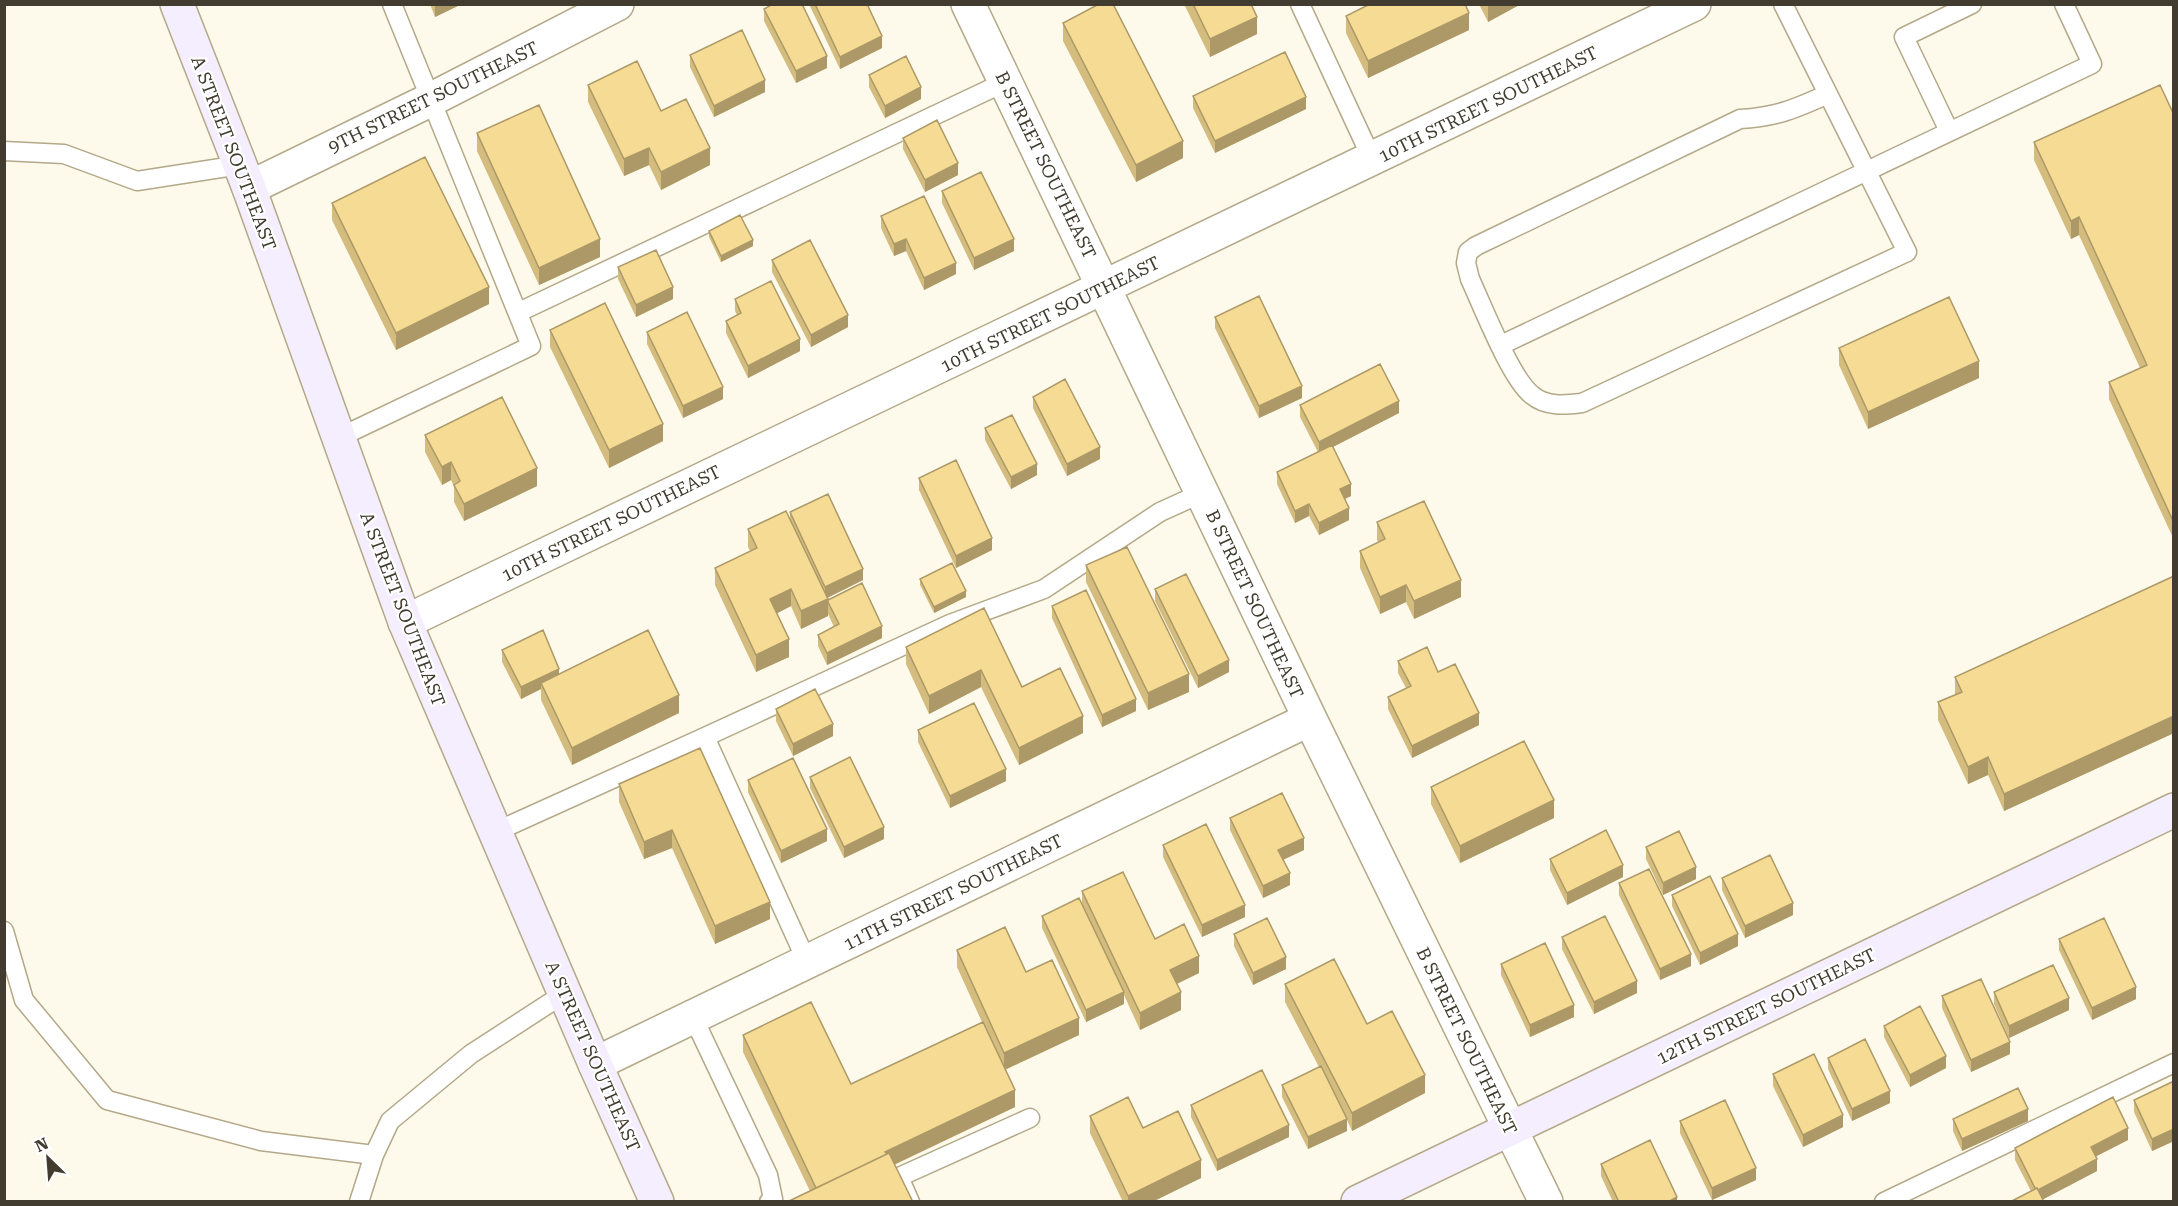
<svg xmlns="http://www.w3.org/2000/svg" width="2178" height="1206" font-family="'Roboto Serif',serif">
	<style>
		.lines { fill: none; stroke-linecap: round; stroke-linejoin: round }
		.lane-casing { stroke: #b3a888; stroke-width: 21 }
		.street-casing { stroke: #b3a888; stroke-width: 36 }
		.secondary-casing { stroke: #b3a888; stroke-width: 36 }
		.lane { stroke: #fff; stroke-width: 18 }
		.street { stroke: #fff; stroke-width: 33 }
		.secondary { stroke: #f4eefe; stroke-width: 33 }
		.wall { fill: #d3bc7e }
		.shaded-wall { fill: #ac9967 }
		.building { fill: #f5db93; stroke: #ac9967; stroke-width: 1.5 }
		.labels { text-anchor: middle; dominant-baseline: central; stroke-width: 4.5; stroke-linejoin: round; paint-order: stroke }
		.street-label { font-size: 18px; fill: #413c2f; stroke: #fff }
	</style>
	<rect width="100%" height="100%" fill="#fdf9eb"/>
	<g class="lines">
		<!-- lane casing -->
		<g class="lane-casing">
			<path id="lane" d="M1300,4L1372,159
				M1783,4L1907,252L1582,403C1565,405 1546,407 1532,395C1511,379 1483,307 1470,279L1466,263L1468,252L1476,246L1740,119C1776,117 1795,109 1828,94
				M1949,131L1904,37L1972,4
				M4,151L64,154L137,181L240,165
				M519,312L1005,82
				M1501,345L2092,64L2064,4
				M338,438L531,346L392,4
				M705,737L950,624L1044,589L1160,512L1202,493
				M495,832L705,737L807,962
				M4,931L24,1000L107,1100L261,1141L374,1155
				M693,1017L768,1175L773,1199L769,1202
				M359,1202L374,1155L390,1121L471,1054L565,993
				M910,1202L899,1177L1030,1118
				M1884,1202L2174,1063"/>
		</g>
		<!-- street casing -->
		<g class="street-casing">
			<path id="street" d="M968,4L1310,719L1546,1202
				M249,188L432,99L617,4
				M405,622L1694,4
				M595,1064L1310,719"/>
		</g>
		<!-- secondary casing -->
		<g class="secondary-casing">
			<path id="secondary" d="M177,4L249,188L405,622L595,1064L657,1202
				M1358,1202L2174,810"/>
		</g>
		<!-- lane -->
		<use href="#lane" class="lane"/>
		<!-- street -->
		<use href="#street" class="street"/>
		<!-- secondary -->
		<use href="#secondary" class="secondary"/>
	</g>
	<!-- wall -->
	<path class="wall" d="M430,4H462L435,17Z
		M809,4H867L882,48L840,69Z
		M1184,4H1251L1257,34L1210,57Z
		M1479,4H1521L1488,22Z
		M764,9L827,68L796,83L764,21Z
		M1346,16L1469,30L1368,78L1346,33Z
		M1063,23L1183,158L1136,182L1063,41Z
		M690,55L765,92L714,117L690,67Z
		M869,75L921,99L885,118L869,87Z
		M588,85L661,111L710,165L661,190L649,165L624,176L588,102Z
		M1193,96L1306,109L1215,153L1193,108Z
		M2174,115V540L2109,399V382L2140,368L2079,235L2071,239L2034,160V142Z
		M477,133L600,257L539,285L477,151Z
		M903,138L958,175L925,192L903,149Z
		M942,191L1014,251L974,270L942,203Z
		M332,203L489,304L396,350L332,220Z
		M881,216L956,274L924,290L906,251L894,256L881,228Z
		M709,231L753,246L721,262L709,237Z
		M772,260L848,327L811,347L772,272Z
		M618,267L673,299L636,317L618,279Z
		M735,299L800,351L748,378L726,333V321L737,315L735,311Z
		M1215,317L1302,398L1259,418L1215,328Z
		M550,330L663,441L609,468L550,347Z
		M647,332L723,399L683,418L647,344Z
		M1839,348L1979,378L1868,429L1839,365Z
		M1033,397L1100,459L1067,476L1033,408Z
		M1300,405L1399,413L1333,447L1351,496L1345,499L1349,520L1319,535L1309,516L1295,523L1277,484V472L1318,452L1300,417Z
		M985,428L1037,475L1011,489L985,440Z
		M425,435L537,486L464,521L454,502V487L451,480L442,485L425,452Z
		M919,478L992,550L956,568L919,490Z
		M790,512L863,580L827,598L828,600L882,638L827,665L818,646V635L834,627L828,614V616L801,629L791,606L777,613L789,657L756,672L715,585V568L750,551L748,547V529L790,518Z
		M1377,522L1461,597L1414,619L1406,602L1380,614L1360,568V551L1378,542L1377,540Z
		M1086,565L1189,692L1148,710L1086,582Z
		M2174,576V733L2004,811L1988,775L1968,784L1938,720V702L1955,695V677Z
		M920,579L966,597L934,613L920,585Z
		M1155,589L1229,672L1198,688L1155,601Z
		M1052,606L1136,711L1102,727L1052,618Z
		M984,608L1022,687L1083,733L1019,765L981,687L929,714L906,664V647Z
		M502,650L559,674L679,713L572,765L541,700V689L521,699L502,662Z
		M1398,661L1438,672L1479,725L1412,758L1388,709V697L1406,688L1398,673Z
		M776,709L833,736L793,756L776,721Z
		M918,730L1006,781L950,808L918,742Z
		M700,748L770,919L715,944L672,848L644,859L619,802V784Z
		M810,777L884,839L844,858L810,788Z
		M748,780L827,841L781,863L748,792Z
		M1431,787L1554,818L1460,863L1431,804Z
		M1230,818L1304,850L1283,860L1290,885L1263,898L1230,830Z
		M1163,845L1245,917L1202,937L1163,857Z
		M1646,847L1696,879L1663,895L1646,859Z
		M1550,859L1623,877L1567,905L1550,870Z
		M1722,878L1793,915L1745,938L1722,890Z
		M1619,883L1691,966L1660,980L1619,895Z
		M1082,891L1155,939L1199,973L1177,984L1181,1010L1140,1030L1124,995V1004L1086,1022L1042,928V916L1082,904Z
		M1672,895L1738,946L1700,965L1672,906Z
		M1234,934L1286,969L1253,985L1234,946Z
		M1562,937L1637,993L1594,1014L1562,949Z
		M2059,939L2136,999L2092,1020L2059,950Z
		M957,950L1026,972L1079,1035L1005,1070L1015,1107L894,1165L810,1191L743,1052V1035L851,1084L982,1022L957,967Z
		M1501,964L1574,1017L1530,1037L1501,975Z
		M1285,984L1367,1024L1425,1093L1352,1131L1347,1120V1131L1308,1149L1282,1097V1085L1319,1067L1285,1002Z
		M1994,992L2069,1010L2009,1038L1994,1004Z
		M1942,996L2010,1054L1971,1072L1942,1008Z
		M1884,1026L1946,1068L1910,1087L1884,1037Z
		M1828,1058L1890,1103L1852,1121L1828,1069Z
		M1773,1074L1843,1127L1803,1147L1773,1086Z
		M2174,1081V1141L2152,1151L2134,1112V1100Z
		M1191,1105L1289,1137L1217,1171L1191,1117Z
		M1090,1116L1143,1128L1201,1178L1152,1202H1123L1090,1133Z
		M1953,1119L2028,1121L1962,1151L1953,1131Z
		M1680,1121L1756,1180L1712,1200L1680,1133Z
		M2128,1140L2096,1156L2097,1171L2043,1199L2031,1191L2015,1160V1148Z
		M1601,1164L1677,1202H1613L1601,1176Z"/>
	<!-- shaded-wall -->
	<path class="shaded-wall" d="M435,4H462L435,17Z
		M1488,4H1521L1488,22Z
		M1469,13V30L1368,78V61Z
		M1257,17V34L1210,57V39Z
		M882,36V48L840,69V57Z
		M827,56V68L796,83V71Z
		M765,80V92L714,117V106Z
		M921,87V99L885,118V106Z
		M1306,97V109L1215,153V141Z
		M1183,141V158L1136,182V165Z
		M649,148V165L624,176V159Z
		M710,148V165L661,190V172Z
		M958,163V175L925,192V180Z
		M2079,217V235L2071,239V221Z
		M600,239V257L539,285V268Z
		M906,239V251L894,256V244Z
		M1014,239V251L974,270V258Z
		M753,240V246L721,262V256Z
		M956,263V274L924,290V278Z
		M489,287V304L396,350V333Z
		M673,287V299L636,317V305Z
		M848,315V327L811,347V335Z
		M800,339V351L748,378V366Z
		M1979,361V378L1868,429V412Z
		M1302,386V398L1259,418V406Z
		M723,387V399L683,418V406Z
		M1399,401V413L1319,454V442Z
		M663,424V441L609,468V450Z
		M1100,447V459L1067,476V464Z
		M451,462V480L442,485V467Z
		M1037,464V475L1011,489V477Z
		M537,468V486L464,521V504Z
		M1351,484V496L1340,501V489Z
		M1309,504V516L1295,523V511Z
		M1349,508V520L1319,535V523Z
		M992,538V550L956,568V556Z
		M863,569V580L825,599V587Z
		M1461,580V597L1414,619V601Z
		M1406,585V602L1380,614V597Z
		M791,589V606L770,617V599Z
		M966,591V597L934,613V607Z
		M828,599V616L801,629V611Z
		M882,626V638L827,665V653Z
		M789,639V657L756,672V655Z
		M1229,660V672L1198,688V676Z
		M559,669V680L541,683V689L521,699V687Z
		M981,670V687L929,714V696Z
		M1189,674V692L1148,710V693Z
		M679,695V713L572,765V748Z
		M1136,699V711L1102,727V715Z
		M1479,713V725L1412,758V746Z
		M1083,716V733L1019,765V748Z
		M2174,716V733L2004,811V794Z
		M833,724V736L793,756V744Z
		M1988,757V775L1968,784V767Z
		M1006,769V781L950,808V796Z
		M1554,800V818L1460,863V846Z
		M884,827V839L844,858V847Z
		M827,829V841L781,863V851Z
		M672,830V848L644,859V842Z
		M1304,838V850L1278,862V850Z
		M1623,865V877L1567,905V893Z
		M1696,867V879L1663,895V883Z
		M1290,873V885L1263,898V886Z
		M770,902V919L715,944V926Z
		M1793,903V915L1745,938V926Z
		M1245,905V917L1202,937V925Z
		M1738,934V946L1700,965V953Z
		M1691,954V966L1660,980V969Z
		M1199,956V973L1170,987V970Z
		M1286,957V969L1253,985V973Z
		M1637,981V993L1594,1014V1002Z
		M2136,987V999L2092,1020V1008Z
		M1124,992V1004L1086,1022V1010Z
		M1181,992V1010L1140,1030V1013Z
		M2069,998V1010L2009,1038V1026Z
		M1574,1005V1017L1530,1037V1025Z
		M1079,1018V1035L1004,1070V1053Z
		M2010,1042V1054L1971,1072V1060Z
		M1946,1056V1068L1910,1087V1075Z
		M1425,1075V1093L1352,1131V1113Z
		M1015,1090V1107L889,1167L885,1152Z
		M1890,1091V1103L1852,1121V1109Z
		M2028,1109V1121L1962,1151V1139Z
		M1843,1115V1127L1803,1147V1135Z
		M1347,1119V1131L1308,1149V1137Z
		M1289,1125V1137L1217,1171V1160Z
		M2128,1128V1140L2091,1159V1147Z
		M2174,1129V1141L2152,1151V1139Z
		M2097,1159V1171L2038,1202L2036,1191Z
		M1201,1160V1178L1152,1202H1128V1196Z
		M1756,1168V1180L1712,1200V1188Z
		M1677,1197V1202H1668Z"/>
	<!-- building -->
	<path class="building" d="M773,4H802L827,56L796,71L764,9Z
		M815,4H867L882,36L840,57Z
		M1099,4H1113L1183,141L1136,165L1063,23Z
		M1193,4H1251L1257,17L1210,39Z
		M1370,4H1465L1469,13L1368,61L1346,16Z
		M742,30L765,80L714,106L690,55Z
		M1285,52L1306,97L1215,141L1193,96Z
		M906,56L921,87L885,106L869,75Z
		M637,61L661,111L686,99L710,148L661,172L649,148L624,159L588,85Z
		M2160,85L2174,115V523L2109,382L2147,365L2079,217L2071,221L2034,142Z
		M539,105L600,239L539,268L477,133Z
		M937,120L958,163L925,180L903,138Z
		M425,157L489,287L396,333L332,203Z
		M981,172L1014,239L974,258L942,191Z
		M924,196L956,263L924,278L906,239L894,244L881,216Z
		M740,215L753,240L721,256L709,231Z
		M810,240L848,315L811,335L772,260Z
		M656,250L673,287L636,305L618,267Z
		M771,281L800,339L748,366L726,321L741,313L735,299Z
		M1259,296L1302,386L1259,406L1215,317Z
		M1949,297L1979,361L1868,412L1839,348Z
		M605,303L663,424L609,450L550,330Z
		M687,312L723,387L683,406L647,332Z
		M1380,364L1399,401L1319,442L1300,405Z
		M1065,379L1100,447L1067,464L1033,397Z
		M502,397L537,468L464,504L454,485L460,481L451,462L442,467L425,435Z
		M1012,415L1037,464L1011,477L985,428Z
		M1332,445L1351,484L1340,489L1349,508L1319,523L1309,504L1295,511L1277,472Z
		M956,460L992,538L956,556L919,478Z
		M828,494L863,569L825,587L790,512Z
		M1424,501L1461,580L1414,601L1406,585L1380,597L1360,551L1385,539L1377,522Z
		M786,511L828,599L801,611L791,589L770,599L789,639L756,655L715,568L757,548L748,529Z
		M1127,547L1189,674L1148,693L1086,565Z
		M952,563L966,591L934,607L920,579Z
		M1186,574L1229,660L1198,676L1155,589Z
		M2174,576V716L2004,794L1988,757L1968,767L1938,702L1962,692L1955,677Z
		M862,583L882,626L827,653L818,635L839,624L828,602V600Z
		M1086,590L1136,699L1102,715L1052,606Z
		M984,608L1022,687L1060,668L1083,716L1019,748L981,670L929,696L906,647Z
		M543,630L559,669L521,687L502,650Z
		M648,630L679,695L572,748L541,683Z
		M1427,647L1438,672L1455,664L1479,713L1412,746L1388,697L1411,686L1398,661Z
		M815,689L833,724L793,744L776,709Z
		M974,703L1006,769L950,796L918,730Z
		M1524,741L1554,800L1460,846L1431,787Z
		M700,748L770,902L715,926L672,830L644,842L619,784Z
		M850,757L884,827L844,847L810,777Z
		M793,758L827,829L781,851L748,780Z
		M1282,793L1304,838L1278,850L1290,873L1263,886L1230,818Z
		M1206,824L1245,905L1202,925L1163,845Z
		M1606,830L1623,865L1567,893L1550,859Z
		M1679,831L1696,867L1663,883L1646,847Z
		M1770,855L1793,903L1745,926L1722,878Z
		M1649,869L1691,954L1660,969L1619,883Z
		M1123,872L1155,939L1184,924L1199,956L1170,970L1181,992L1140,1013L1082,891Z
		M1710,876L1738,934L1700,953L1672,895Z
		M1079,898L1124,992L1086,1010L1042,916Z
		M1605,916L1637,981L1594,1002L1562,937Z
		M1267,918L1286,957L1253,973L1234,934Z
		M2104,918L2136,987L2092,1008L2059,939Z
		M1005,927L1026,972L1052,960L1079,1018L1004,1053L957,950Z
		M1545,943L1574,1005L1530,1025L1501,964Z
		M1334,959L1367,1024L1392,1011L1425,1075L1352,1113L1285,984Z
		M2053,965L2069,998L2009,1026L1994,992Z
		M1981,979L2010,1042L1971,1060L1942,996Z
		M811,1002L851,1084L983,1022L1015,1090L885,1152L887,1154L816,1188L743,1035Z
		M1920,1006L1946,1056L1910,1075L1884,1026Z
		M1865,1039L1890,1091L1852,1109L1828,1058Z
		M1814,1054L1843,1115L1803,1135L1773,1074Z
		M1321,1066L1347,1119L1308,1137L1282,1085Z
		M1262,1070L1289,1125L1217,1160L1191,1105Z
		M2174,1081V1129L2152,1139L2134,1100Z
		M2018,1088L2028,1109L1962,1139L1953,1119Z
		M1128,1097L1143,1128L1178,1111L1201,1160L1128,1196L1090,1116Z
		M2113,1097L2128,1128L2091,1147L2097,1159L2038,1190L2037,1188H2035L2015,1148Z
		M1725,1100L1756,1168L1712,1188L1680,1121Z
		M1650,1140L1677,1197L1668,1202H1619L1601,1164Z
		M889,1153L913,1202H787Z
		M2037,1188L2044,1202H2010Z"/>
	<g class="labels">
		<!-- street labels -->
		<g class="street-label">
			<text transform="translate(433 97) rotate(-26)">9TH STREET SOUTHEAST</text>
			<text transform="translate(1488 104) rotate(-26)">10TH STREET SOUTHEAST</text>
			<text transform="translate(234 153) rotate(69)">A STREET SOUTHEAST</text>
			<text transform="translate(1046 165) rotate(64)">B STREET SOUTHEAST</text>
			<text transform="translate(1050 314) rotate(-26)">10TH STREET SOUTHEAST</text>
			<text transform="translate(611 523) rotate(-26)">10TH STREET SOUTHEAST</text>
			<text transform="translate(1255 604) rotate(65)">B STREET SOUTHEAST</text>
			<text transform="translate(403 609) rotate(69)">A STREET SOUTHEAST</text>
			<text transform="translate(953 892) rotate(-26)">11TH STREET SOUTHEAST</text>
			<text transform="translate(1766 1006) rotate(-26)">12TH STREET SOUTHEAST</text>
			<text transform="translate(1467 1041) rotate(64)">B STREET SOUTHEAST</text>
			<text transform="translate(593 1056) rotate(66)">A STREET SOUTHEAST</text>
		</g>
	</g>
	<!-- border -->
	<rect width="2178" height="1206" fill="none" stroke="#413c2f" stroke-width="12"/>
	<!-- north arrow -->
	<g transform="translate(48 1158) rotate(335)" stroke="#ffffff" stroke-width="4.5" paint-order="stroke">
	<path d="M0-4.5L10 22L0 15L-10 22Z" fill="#413c2f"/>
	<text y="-9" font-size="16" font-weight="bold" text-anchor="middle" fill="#413c2f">N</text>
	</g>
</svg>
